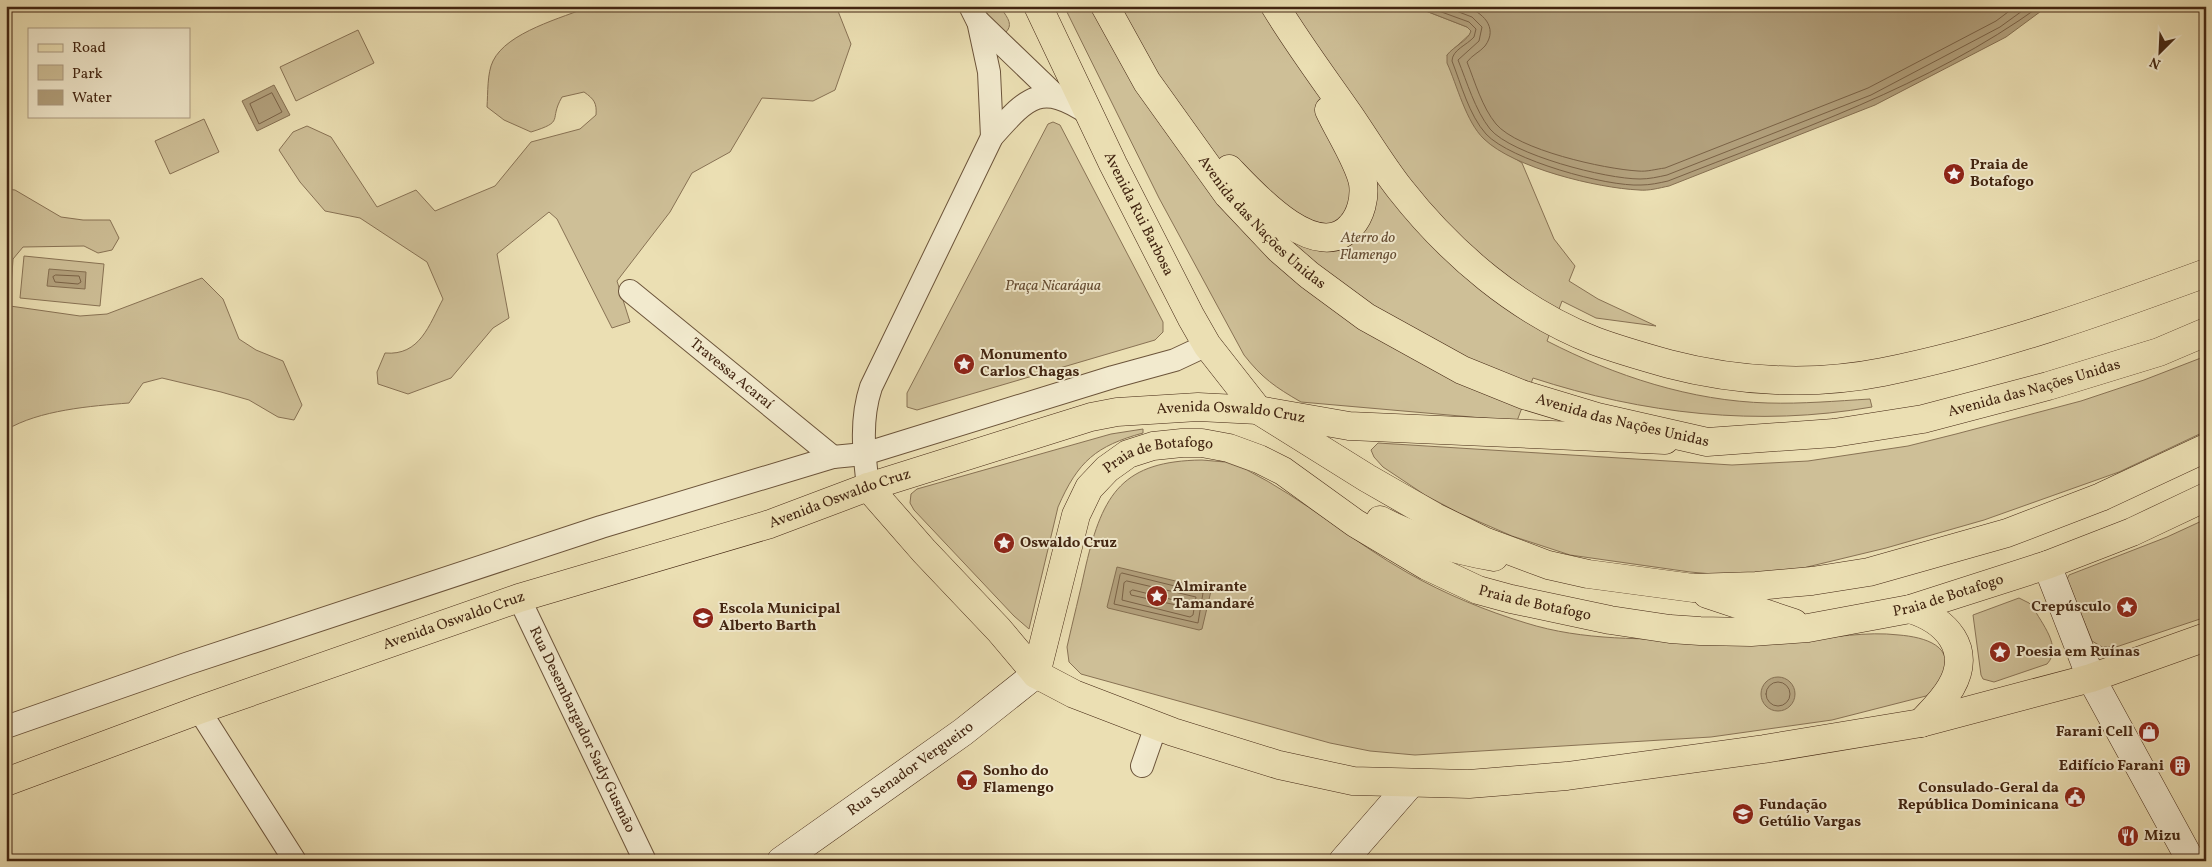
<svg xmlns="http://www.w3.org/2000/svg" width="2212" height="867" font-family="Vollkorn,serif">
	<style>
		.green { fill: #cebf97; stroke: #887254 }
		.water { fill: #b2a07c; stroke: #856f51 }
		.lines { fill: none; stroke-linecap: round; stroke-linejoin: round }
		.shore { stroke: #7a6246; stroke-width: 1 }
		.street-casing { stroke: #6c543a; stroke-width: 24 }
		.secondary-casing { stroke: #422511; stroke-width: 29 }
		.primary-casing { stroke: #422511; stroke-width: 29 }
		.highway-casing { stroke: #422511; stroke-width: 29 }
		.street { stroke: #f2eace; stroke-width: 22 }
		.secondary { stroke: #f2eace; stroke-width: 28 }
		.primary { stroke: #ebdfb3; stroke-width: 28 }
		.highway { stroke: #ebdfb3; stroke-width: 28 }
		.labels { text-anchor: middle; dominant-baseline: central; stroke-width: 4; stroke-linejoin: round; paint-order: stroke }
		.poi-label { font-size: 15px; font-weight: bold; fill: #422511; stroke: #f2eace; text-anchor: start }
		.street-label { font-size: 15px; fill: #422511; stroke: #f2eace }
		.park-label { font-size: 15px; font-style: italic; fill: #654c32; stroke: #f2eace }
	</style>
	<rect width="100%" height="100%" fill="#ebdfb3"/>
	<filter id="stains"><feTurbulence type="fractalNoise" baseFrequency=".004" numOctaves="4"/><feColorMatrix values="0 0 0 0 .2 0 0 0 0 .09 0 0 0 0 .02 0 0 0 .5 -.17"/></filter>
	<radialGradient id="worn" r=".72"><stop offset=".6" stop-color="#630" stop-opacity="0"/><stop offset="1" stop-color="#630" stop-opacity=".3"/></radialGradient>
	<!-- green -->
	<path class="green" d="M591,6C607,6 620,11 636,10L637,6H836L851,44L835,90L813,101L762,98L730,152L692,173L670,212L617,281L630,322L612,328L557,219L549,212L497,254L509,318L493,328L451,378L408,394L378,384L377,372L385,353C420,356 429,325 443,299L427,262L360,218L325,211L300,182L279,150L293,132L307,126L331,137L377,207L416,190L435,211L495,186L531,142L580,129L596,115C597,103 594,99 584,92L562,97C548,121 566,121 531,132L504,120L487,107C488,93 487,73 493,61C507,32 562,18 591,6Z
		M980,6H1004L1001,8C1006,16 1014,24 1006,32L1000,33Z
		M1064,6H1413L1467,27L1471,31L1470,34L1447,55L1471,119L1483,138L1522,163L1554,239L1575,266L1569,281L1598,299L1656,326L1596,318L1562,301L1547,341C1615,376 1691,401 1768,403C1802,404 1836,401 1870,399L1872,407C1758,427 1643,414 1533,378L1517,421L1301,402C1275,387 1262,378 1244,355L1159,198Z
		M358,30L374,63L296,101L280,67Z
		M204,119L219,152L170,174L155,141Z
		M1053,122L1060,125L1163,322V332L1155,340L917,410L907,407V393L1048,124Z
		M6,189L15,190L61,217L83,220H110L119,238L112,250L98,253L84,246L23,247L13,259L10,306L80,316L107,314L202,278L223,299L239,339L256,350L283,361L302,405L294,420L278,417L249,400L221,392L162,378L143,383L129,403C91,406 39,410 6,430Z
		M24,256L104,264L100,306L20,298Z
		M2206,356V431L2119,472L1984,520L1886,548L1803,568L1786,572L1724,575L1690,572L1570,555L1512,536L1459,513L1425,495L1383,467L1374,457L1371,450L1378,443L1732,465L1808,461L1908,446L1956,434L2081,401L2144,380Z
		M1143,429V433C1096,446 1078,461 1058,507L1029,629L1014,616L914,510L910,503L911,494L917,489L1111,434Z
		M1202,460L1225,462L1247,470C1304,499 1353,542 1408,573C1445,594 1486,611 1526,623C1583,641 1645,639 1704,639C1736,639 1768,641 1800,640C1833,638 1866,631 1899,635C1924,637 1958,646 1941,678C1936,686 1934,692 1926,696L1832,720L1711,737L1415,755L1370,751L1330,743L1081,674L1069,662L1067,647C1073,620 1080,593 1086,565C1103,493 1123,461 1202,460Z
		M2206,519V617L2116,647H2102L2092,641L2067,579L2069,575L2167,537Z
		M2019,598L2029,603L2033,607C2041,623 2063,647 2047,664L1994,682L1983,679L1981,675L1973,615Z"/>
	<!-- water -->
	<path class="water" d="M1413,6H2048L2006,37L1875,105L1669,186C1659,188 1649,191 1639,190C1597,188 1514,168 1484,139C1466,122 1457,85 1447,63V55C1454,46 1468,41 1471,31L1467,27Z
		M274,85L290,115L257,131L242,101Z
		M49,269L86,272L85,289L47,286Z
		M1117,567L1209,589L1211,591L1202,629L1199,630L1108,608L1107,607Z
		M1761 694a17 17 0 1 1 34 0a17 17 0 1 1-34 0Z"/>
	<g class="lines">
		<!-- shore -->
		<path class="shore" d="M1425,6L1469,22L1476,29L1474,37C1467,45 1452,50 1452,61C1461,84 1469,115 1486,134C1510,160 1607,187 1641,185C1650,185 1659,183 1668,181C1795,131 1928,87 2040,6
			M1443,6L1472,17L1482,27L1479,41L1458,60C1467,82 1475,110 1490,129C1512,155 1606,179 1640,179C1649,179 1658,177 1667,175L1871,95L2000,27L2029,6
			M1465,6C1482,12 1499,27 1485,46C1480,52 1472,55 1467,62C1475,82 1482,107 1496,124C1518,150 1604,169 1638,171C1647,172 1656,169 1665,168L1868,88L1996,21L2016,6
			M272,93L282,112L259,124L250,104Z
			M56,275L79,276L81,282L78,284L55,282L53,277Z
			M1122,573L1203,593L1198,623L1114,604L1120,575Z
			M1127,581L1196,597L1193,615L1190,617L1122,600L1124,583Z
			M1133,590L1186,603L1188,606L1185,607L1131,595L1130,592Z
			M1766 694a12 12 0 1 1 24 0a12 12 0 1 1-24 0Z"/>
		<!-- street casing -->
		<g class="street-casing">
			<g id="street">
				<path d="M970,6L977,20L1056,96"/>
				<path d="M978,21L989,72L992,137"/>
				<path id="s1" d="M630,291L833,457"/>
				<path d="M868,487C864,453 860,420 871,387L992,137C1027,98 1040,81 1089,114"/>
				<path id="s2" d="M519,598L645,861"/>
				<path d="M199,710L295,861"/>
				<path d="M6,727L186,664L601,527L833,457L864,454L1113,377L1175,360L1207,345"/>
				<path d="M1142,766L1156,726"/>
			</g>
		</g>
		<!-- secondary casing -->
		<g class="secondary-casing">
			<g id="secondary">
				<path d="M2047,565L2091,678L2191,861"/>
				<path id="s3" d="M781,861L963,732L1036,674"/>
				<path d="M1343,861L1411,783"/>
			</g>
		</g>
		<!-- primary casing -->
		<g class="primary-casing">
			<g id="primary">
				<path id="s4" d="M1038,6L1113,164L1191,317L1207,345L1258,410L1367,478L1435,517L1484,541L1548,565L1588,574L1693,588L1756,586L1812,581L1869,572L2007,533L2101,497L2206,448"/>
				<path d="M868,487L924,551L999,630L1036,674L1074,694L1173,732L1279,765L1353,781L1469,784L1567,776L1764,749L1921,723L2091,678L2206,637"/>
				<path d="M1380,520C1416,539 1454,550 1494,557"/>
				<path d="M1707,594L1794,623"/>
				<path d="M1910,609C1946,620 1973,649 1951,687C1943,701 1932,711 1921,723"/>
				<path id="s5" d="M1036,674L1076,515L1089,488L1107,469L1128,454L1153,446L1182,443H1202L1229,448L1259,459L1283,471L1355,523L1427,566L1478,590L1511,599L1610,620L1670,629L1700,631L1751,632L1808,628L1910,609L2047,565L2132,532L2206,497"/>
				<path id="s6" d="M6,782L199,710L519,598L770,524L868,487L1091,417L1117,412L1198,407L1258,410L1349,426L1665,440"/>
			</g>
		</g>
		<!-- highway casing -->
		<g class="highway-casing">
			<g id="highway">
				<path id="s7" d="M1105,6L1147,82L1228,195L1279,249L1309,275L1366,317L1462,370L1524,395L1597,417L1707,442L1834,433L1923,419L2048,386L2159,352L2206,332"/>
				<path d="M1275,6C1298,44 1325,80 1350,116C1367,141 1382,166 1400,189C1451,254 1518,311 1595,341C1619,350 1644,357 1669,364C1738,382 1813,386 1883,372C1993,350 2100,312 2206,273"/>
				<path d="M1229,169C1251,192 1317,266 1351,226C1361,215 1365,198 1363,183C1359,162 1338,130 1329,110"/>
			</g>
		</g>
		<!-- street -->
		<use href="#street" class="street"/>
		<!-- secondary -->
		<use href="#secondary" class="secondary"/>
		<!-- primary -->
		<use href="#primary" class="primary"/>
		<!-- highway -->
		<use href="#highway" class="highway"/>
	</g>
	<!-- icons -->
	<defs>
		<g id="sight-disc" transform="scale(1.125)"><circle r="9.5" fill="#8f2418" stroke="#f2eace"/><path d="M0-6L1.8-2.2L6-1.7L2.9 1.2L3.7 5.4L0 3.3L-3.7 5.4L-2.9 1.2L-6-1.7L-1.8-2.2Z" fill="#fff"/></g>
		<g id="school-disc" transform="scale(1.125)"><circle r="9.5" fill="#8f2418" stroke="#f2eace"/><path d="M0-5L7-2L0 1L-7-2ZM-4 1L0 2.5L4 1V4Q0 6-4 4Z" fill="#fff"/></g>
		<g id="shop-disc" transform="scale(1.125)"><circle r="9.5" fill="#8f2418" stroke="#f2eace"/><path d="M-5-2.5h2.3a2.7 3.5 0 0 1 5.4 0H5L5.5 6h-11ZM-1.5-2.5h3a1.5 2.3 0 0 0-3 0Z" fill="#fff"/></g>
		<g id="building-disc" transform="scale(1.125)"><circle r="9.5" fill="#8f2418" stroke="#f2eace"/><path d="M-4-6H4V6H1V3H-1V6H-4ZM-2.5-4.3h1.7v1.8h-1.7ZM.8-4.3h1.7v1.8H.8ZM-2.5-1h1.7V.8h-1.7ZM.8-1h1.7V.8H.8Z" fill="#fff"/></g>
		<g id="bar-disc" transform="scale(1.125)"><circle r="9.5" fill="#8f2418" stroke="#f2eace"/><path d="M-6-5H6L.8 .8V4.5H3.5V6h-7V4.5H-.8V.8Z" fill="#fff"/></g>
		<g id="civic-disc" transform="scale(1.125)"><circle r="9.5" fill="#8f2418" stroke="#f2eace"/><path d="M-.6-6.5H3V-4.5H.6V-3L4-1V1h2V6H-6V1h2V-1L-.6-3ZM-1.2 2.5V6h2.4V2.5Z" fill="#fff"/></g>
		<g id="university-disc" transform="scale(1.125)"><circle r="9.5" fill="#8f2418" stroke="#f2eace"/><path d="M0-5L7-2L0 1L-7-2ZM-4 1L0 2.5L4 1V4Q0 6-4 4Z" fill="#fff"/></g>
		<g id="restaurant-disc" transform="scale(1.125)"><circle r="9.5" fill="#8f2418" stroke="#f2eace"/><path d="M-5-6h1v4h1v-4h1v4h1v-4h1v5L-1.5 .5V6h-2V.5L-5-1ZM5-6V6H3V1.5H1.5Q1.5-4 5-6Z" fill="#fff"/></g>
	</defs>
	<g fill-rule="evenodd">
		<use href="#sight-disc" x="1954" y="174"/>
		<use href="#sight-disc" x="964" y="364"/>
		<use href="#sight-disc" x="1004" y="543"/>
		<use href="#sight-disc" x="1157" y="596"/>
		<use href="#sight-disc" x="2127" y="607"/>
		<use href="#school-disc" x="703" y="618"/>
		<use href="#sight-disc" x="2000" y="652"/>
		<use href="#shop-disc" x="2149" y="732"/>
		<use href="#building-disc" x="2180" y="766"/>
		<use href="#bar-disc" x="967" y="780"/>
		<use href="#civic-disc" x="2075" y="797"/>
		<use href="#university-disc" x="1743" y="814"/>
		<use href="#restaurant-disc" x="2128" y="836"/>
	</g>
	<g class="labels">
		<!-- poi labels -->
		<g class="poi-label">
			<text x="1970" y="165">Praia de<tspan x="1970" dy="17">Botafogo</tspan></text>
			<text x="980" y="355">Monumento<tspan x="980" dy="17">Carlos Chagas</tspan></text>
			<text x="1020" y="543">Oswaldo Cruz</text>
			<text x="1173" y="587">Almirante<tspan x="1173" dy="17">Tamandaré</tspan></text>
			<text x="2111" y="607" text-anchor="end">Crepúsculo</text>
			<text x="719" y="609">Escola Municipal<tspan x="719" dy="17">Alberto Barth</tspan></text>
			<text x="2016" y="652">Poesia em Ruínas</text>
			<text x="2133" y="732" text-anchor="end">Farani Cell</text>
			<text x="2164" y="766" text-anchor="end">Edifício Farani</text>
			<text x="983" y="771">Sonho do<tspan x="983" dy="17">Flamengo</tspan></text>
			<text x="2059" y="788" text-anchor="end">Consulado-Geral da<tspan x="2059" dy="17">República Dominicana</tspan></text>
			<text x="1759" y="805">Fundação<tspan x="1759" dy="17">Getúlio Vargas</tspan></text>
			<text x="2144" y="836">Mizu</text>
		</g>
		<!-- street labels -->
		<g class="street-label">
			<text stroke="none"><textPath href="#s4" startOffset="231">Avenida Rui Barbosa</textPath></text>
			<text stroke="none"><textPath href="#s7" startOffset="269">Avenida das Nações Unidas</textPath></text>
			<text stroke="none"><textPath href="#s1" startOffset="131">Travessa Acaraí</textPath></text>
			<text stroke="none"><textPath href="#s7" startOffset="1109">Avenida das Nações Unidas</textPath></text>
			<text stroke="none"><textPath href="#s6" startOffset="1286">Avenida Oswaldo Cruz</textPath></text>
			<text stroke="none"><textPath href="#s7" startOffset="689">Avenida das Nações Unidas</textPath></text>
			<text stroke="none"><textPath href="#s5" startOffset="275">Praia de Botafogo</textPath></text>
			<text stroke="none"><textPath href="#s6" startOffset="881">Avenida Oswaldo Cruz</textPath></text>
			<text stroke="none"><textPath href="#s5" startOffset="1115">Praia de Botafogo</textPath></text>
			<text stroke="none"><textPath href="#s5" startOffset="695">Praia de Botafogo</textPath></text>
			<text stroke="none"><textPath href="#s6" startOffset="476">Avenida Oswaldo Cruz</textPath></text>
			<text stroke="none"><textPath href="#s2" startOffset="146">Rua Desembargador Sady Gusmão</textPath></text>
			<text stroke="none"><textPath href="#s3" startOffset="159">Rua Senador Vergueiro</textPath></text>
		</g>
		<!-- park labels -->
		<g class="park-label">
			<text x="1368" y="238">Aterro do<tspan x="1368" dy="17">Flamengo</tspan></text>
			<text x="1053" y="286">Praça Nicarágua</text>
		</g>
	</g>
	<!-- margin -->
	<rect width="2212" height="867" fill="none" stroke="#ebdfb3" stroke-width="25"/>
	<rect x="8" y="8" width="2197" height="852" fill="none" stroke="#422511" stroke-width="2.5"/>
	<rect x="12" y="12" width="2187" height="842" fill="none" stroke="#422511"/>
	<!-- legend -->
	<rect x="28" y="28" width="162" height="90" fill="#f2eace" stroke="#ac9b82"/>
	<rect x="38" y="44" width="25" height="8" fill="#ebdfb3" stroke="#ac9b82"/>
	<text x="72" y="52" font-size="15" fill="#422511">Road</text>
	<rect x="38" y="65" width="25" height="15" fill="#cebf97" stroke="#ac9b82"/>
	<text x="72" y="78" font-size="15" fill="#422511">Park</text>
	<rect x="38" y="90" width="25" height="15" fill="#b2a07c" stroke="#ac9b82"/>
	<text x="72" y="102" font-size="15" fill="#422511">Water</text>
	<!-- north arrow -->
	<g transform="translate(2160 52) rotate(204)" stroke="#f2eace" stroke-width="4" paint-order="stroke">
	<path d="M0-4L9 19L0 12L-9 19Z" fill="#422511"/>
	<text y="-8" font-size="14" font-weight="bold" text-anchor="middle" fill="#422511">N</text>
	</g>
	<rect width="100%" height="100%" filter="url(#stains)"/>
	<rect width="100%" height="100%" fill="url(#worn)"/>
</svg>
